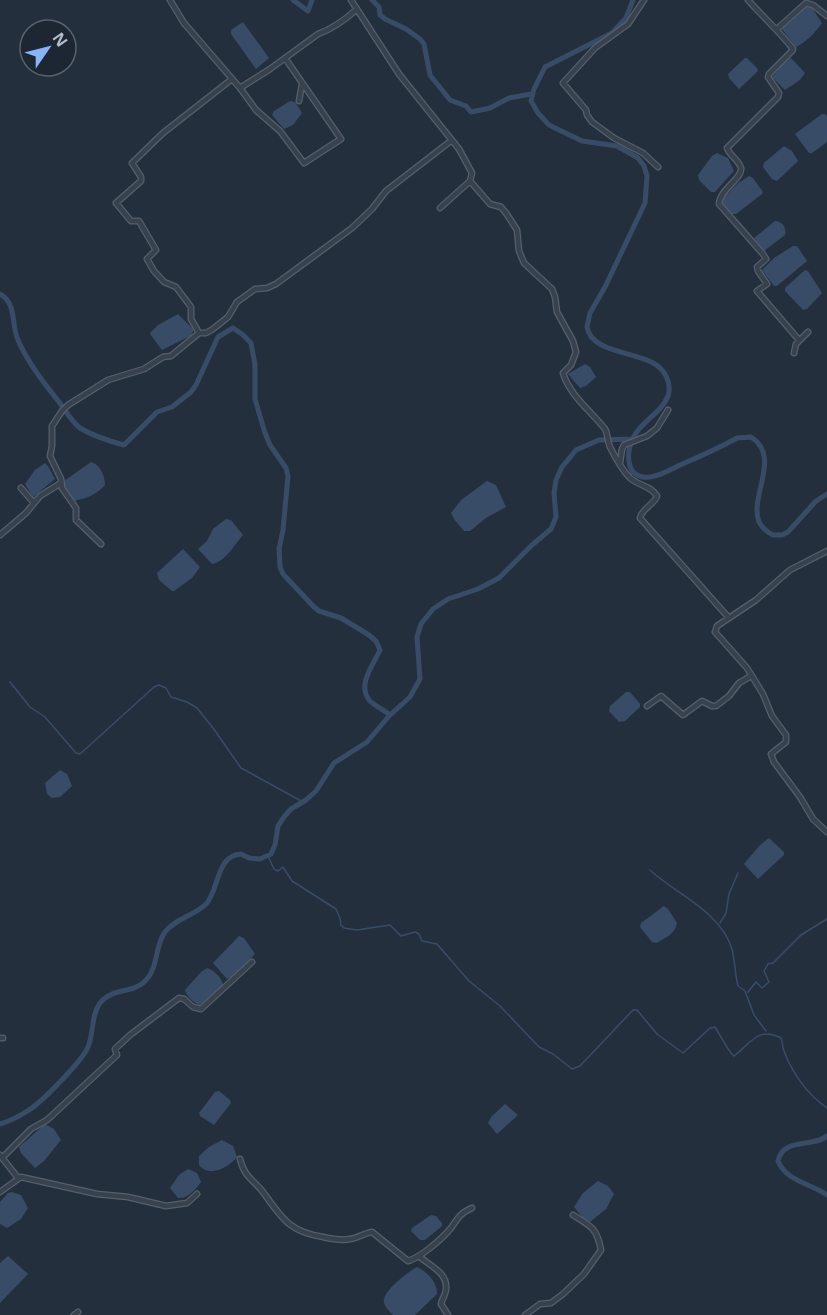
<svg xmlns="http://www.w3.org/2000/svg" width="827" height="1315" font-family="'Open Sans',sans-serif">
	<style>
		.water { fill: #394c67 }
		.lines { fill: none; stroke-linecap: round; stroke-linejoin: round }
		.stream { stroke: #394c67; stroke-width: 1.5 }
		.canal { stroke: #394c67; stroke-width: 5 }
		.street-casing { stroke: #565f6c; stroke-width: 7 }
		.street { stroke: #38414e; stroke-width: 4.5 }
	</style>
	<rect width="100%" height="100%" fill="#242f3e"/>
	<!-- water -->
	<path class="water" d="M807,6L812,8L822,23C816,32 805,43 796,47L782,29Z
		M243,22L269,58L256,69L231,34V30Z
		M745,58H747L757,68L758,71L739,89L729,78L728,74Z
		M791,58L805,73L800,80L785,90L772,77L783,64Z
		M290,101L295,102L302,113L293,125L284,129L272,115L274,111Z
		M822,114H825L827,116V142L812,153H809L795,134Z
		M784,146L792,151L798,161L777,181L772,179L763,167L764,163Z
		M717,153L728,158L734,171L715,192H711L699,180L698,175L712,156Z
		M749,176L753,178L763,192L762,194L736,214H732L723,205V199L737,184Z
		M775,221C782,221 787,228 785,235L764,251L754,238Z
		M793,246H797L807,261L777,286H774L762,270L774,258Z
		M805,270L808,271L822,293L807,309L803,310L785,291V288Z
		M178,314L193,329V332L190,336L162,350L150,334L151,332L158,325Z
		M585,364L590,367L596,377L586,386L580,388L568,374Z
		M91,462C100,464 105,476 105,485C96,495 87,498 74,501L63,486L64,481Z
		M45,463L48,466L55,479L33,497L25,484L35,470Z
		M487,481L496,485L506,507L486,518L470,531H464L454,519L451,513L461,500Z
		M226,519L231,520L243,535C235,544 225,562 212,564L198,549L207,541L213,529Z
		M183,549L200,567L192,578L174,591H172L159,580L157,573Z
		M626,692H630L640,704V707L625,721L619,722L609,711L610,706Z
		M60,770L67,774L72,786L60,797L52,798L47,794L45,783Z
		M769,838L784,852V855L758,879L744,864L760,845Z
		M664,906L668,909L677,923C675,934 666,937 657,943L652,942L640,927L641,923Z
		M239,936L244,938L255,954L235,975L227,979L213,963Z
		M207,968C214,970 222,978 223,985L211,997L200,1005C194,1003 186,996 185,990L201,972Z
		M219,1091L230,1100L231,1103L214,1125L200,1116L199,1113L215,1092Z
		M505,1104L518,1115L497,1134L488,1123L491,1117Z
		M45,1124L54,1129L61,1140L44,1161L35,1168L21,1153L19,1147Z
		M222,1140L233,1146L237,1157C228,1168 209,1178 199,1165V1156L209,1147Z
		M188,1169L197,1173L201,1182C196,1189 188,1199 178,1198L170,1188L179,1175Z
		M598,1181L608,1186L614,1194L606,1209L590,1222L582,1217L574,1207L583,1193Z
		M12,1192L21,1195L28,1208L21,1219L7,1228L0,1224V1202L8,1193Z
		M431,1215L436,1216L442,1223V1226L425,1240H420L411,1231L412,1228Z
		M8,1256L28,1274L0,1303V1263Z
		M417,1267C427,1272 437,1281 437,1294L415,1315H393C390,1312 385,1307 384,1303C381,1292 408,1272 417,1267Z"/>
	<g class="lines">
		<!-- stream -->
		<path class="stream" d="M10,682L30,707L45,717L76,753L80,754L154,687L159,685L166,688L171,697L187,702L197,708L213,728L241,768L303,802
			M268,856L274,869L278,871L283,867L292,881L336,909L340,918L341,925L344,928L357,930L390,925L401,936L415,932L419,934L422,941L437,944L469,981L500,1006L539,1047L553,1054L572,1069L580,1066L633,1010H637L657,1034L683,1053L710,1028L715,1027C721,1036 727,1050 734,1056C751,1043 758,1026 781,1038C783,1042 782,1047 784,1051C792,1073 808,1095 827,1108
			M650,870C677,895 720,911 732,949C735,961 735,974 738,986L745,991L754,1015L766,1031
			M720,923L726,913L729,894L738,873
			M748,992L756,982L762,988L769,982L764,971L768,964L773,963L801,935L827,919"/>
		<!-- canal -->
		<path class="canal" d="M293,0L308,11L312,0
			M372,0L379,7L380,15L385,19L406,29L420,39L424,44L430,75L450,100L466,106L471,112L490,108L509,98L531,94
			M633,0L626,18L612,33L545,67L534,89L531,101L538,113L549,125L582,141L617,146L638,158L644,166L647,176L645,203L605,287L590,313L587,327C592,356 645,350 662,370C668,377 671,387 668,396C661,414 641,421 633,438C626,453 625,480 650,477C660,476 670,470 680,465C699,457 719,448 737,438L751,437C782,457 749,496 759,522C762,528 767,532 773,535H782L788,532L816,501L827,494
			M0,294C17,303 11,325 18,340C28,363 44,383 59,402C66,411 71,421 80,428C93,436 109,441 124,445L157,412L172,407L191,392L196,385L218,337L233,328L242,334L251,343L255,365V399L265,433L270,445L286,468L288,476L283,530L279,549L280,567L283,574L314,607L319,611L341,618L369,635L376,641L380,650C374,664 356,685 370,701C375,706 384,710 390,715
			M0,1124C10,1121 20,1116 29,1110C42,1102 82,1061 88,1047C94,1033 91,1015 100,1003C113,987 132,994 144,982C159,969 154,947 165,932C176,918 194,916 206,904C219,891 216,855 241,854L249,858L260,859L271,854L275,845L278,826L284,817L291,809L306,800L316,791L334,763L367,742L389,716L410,697L420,679L417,637L421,624L433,609L448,599L478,589L499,578L532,545L551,529L556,517L554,493L556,480L562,467L576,450L599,440L632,439
			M827,1136C813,1148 783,1137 778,1161C787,1182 810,1183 827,1195"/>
		<!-- street casing -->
		<g class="street-casing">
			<path id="street" d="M170,0L184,23L240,88L270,69L318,34C332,29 345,20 357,9
				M351,0L399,74L459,149L472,173L470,181
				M644,0L628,24L595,48L563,83L586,110L587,115L592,122L614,138L643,153L658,167
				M748,0C763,17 779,31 793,49L792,51L769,74L768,77L779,93L778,97L727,148C730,156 739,160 741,168C743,178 720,189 719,204L763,254L766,259L757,267L758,271L767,284L757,291L799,340
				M777,29L806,3L813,5L827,16
				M240,88L256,110L280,131L304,163L341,139L285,58
				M299,101L302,84
				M440,208L470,181L490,204L501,207L506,213L517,230L519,251L524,263L552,289L555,297L557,312L573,341L576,352L571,365L563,373C570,396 591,411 605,429C608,434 607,441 610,447C615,457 622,470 630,478C639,486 650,485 657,496C654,505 642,508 640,518L729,618
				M199,333L191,319V307L176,287L164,282L154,271L147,259L156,250L139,221H131L116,203L141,181V177L132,163L163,133L232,79
				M794,353L796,344L808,332
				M620,463L622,449L624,445L647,436L657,428L668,410
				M21,488L34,503
				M0,535L26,513L40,496L61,483
				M101,544L76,520V508L62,488L61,479L50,456L52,446V426L62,411L68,405L108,380L144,369L163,357L171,356L199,333H206L213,329L228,317L237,302L255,289L267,288L276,284L352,228L372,209L386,191L452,140
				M827,551L790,570L756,600L717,626L715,632L747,668L763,694L772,716L786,735V742L771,754L774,762L800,797L813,819L827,832
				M647,706L661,696L683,715L702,701L712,706H716L729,696L739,683L751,676
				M0,1038H3
				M0,1155L18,1178
				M3,1157L31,1129L47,1120L117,1055L115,1049L130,1035L179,998L184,999L193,1007L201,1009L252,962
				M240,1159C245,1178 252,1178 263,1192C282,1218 289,1232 323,1237C332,1239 342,1241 350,1239C358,1238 365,1233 372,1232L408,1261C420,1258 443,1238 451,1228C459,1217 459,1214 472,1208
				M0,1192L21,1177L97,1194L128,1197L166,1206L187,1203L197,1194
				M419,1256C428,1265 448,1272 446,1289C446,1294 442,1299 441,1304L448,1315
				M74,1315L78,1312
				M525,1315L540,1304L551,1303L563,1294L584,1274L601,1250C597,1228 591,1226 573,1215"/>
		</g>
		<!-- street -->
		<use href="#street" class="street"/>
	</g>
	<!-- north arrow -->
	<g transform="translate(48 48) rotate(55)"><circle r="28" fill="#1d2633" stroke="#59626f" stroke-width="1.5"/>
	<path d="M0-4.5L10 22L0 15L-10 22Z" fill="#8ab4f8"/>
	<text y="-9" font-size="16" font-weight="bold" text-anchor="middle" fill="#b4bcc9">N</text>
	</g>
</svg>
